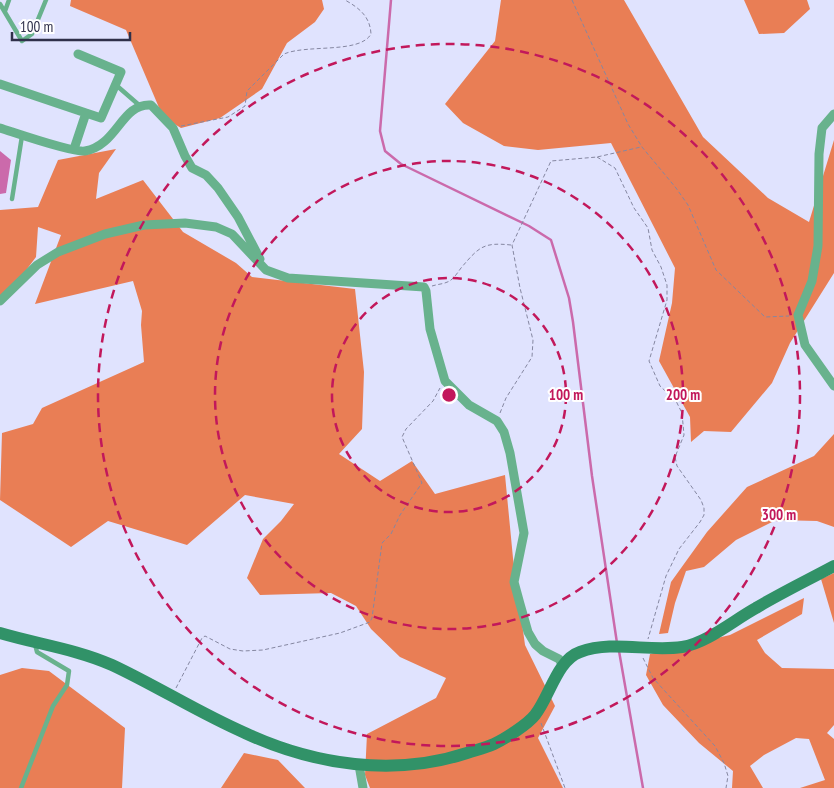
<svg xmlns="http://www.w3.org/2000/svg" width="834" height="788" font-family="'PT Sans Narrow',sans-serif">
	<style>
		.forest { fill: #e97e55 }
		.water { fill: #cb6aab }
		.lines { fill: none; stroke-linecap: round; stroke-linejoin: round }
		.stream { stroke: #cb6aab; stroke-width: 2.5 }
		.path { stroke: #8587a1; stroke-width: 1; stroke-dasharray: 4 2.5; stroke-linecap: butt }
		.lane { stroke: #68b28d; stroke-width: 4.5 }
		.street { stroke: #68b28d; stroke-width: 9 }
		.secondary { stroke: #319268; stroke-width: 12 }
		.ring { fill: none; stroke: #c2185b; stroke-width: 2.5; stroke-dasharray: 9 6 }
		.centre { fill: #c2185b; stroke: #fff; stroke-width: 2.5 }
		.ring-label { font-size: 15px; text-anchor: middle; font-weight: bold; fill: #c2185b; stroke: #fff; stroke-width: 4; stroke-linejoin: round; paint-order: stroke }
	</style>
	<rect width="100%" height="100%" fill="#e0e3fe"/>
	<!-- forest -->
	<path class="forest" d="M71,0H322L324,9L315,22L287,43L262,89L220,118L181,128L163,117L126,30L70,6Z
		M501,0H624L703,137L768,198L809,222L834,140V273L790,343L772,383L731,432L704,431L691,442L690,417L659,361L672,303L675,268L611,143L538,150L504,146L463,123L445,104L495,41Z
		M744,0H807L810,9L784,33L759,34Z
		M116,149L99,173L96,199L143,180L183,232L236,263L252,277L355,289L364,372L362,429L339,454L380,481L412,461L435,494L505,475L513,558L525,645L555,706L538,738L563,788H370L365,775L367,734L436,698L446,678L400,657L371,629L356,606L331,593L260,595L247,578L263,539L281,521L294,504L245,495L187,545L108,521L71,547L0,500L2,433L33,424L42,408L144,362L141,325L142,311L133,281L35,304L61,235L38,227L36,257L0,305V210L38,207L58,160Z
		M834,434V527L817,521L776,520L736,540L704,567L686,571L675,603L668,633L659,634L671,582L707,532L747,487L814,456Z
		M834,573V623L821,579Z
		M804,598L802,614L757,640L765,653L782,668L834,669V725L827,733L834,739V788H800L825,780L809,739L796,738L764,755L750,766L763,788H732L733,771L699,743L663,705L646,675L650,654L730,635Z
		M22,668L49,671L125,728L122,788H0V675Z
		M244,753L278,760L305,788H221Z"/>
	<!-- water -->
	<path class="water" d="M0,151L11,160L6,193L0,194Z"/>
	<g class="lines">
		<!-- stream -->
		<path class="stream" d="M391,0L380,131L385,151L401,164L529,226L551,240L569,298L573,322L592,476L617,643
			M619,651L643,788"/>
		<!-- path -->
		<path class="path" d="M572,0L628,124L642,147L676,188L688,205L716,270L765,317L789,316
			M181,126L228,117L245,106L247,91L284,54C307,44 360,54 371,34C370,16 359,8 345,0
			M597,157L615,168L634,208L648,228L652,250L661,267L667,285V300L649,361L660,386L676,401L682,413L684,435L675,457L677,466L701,500L704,508V515L700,522L679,549L666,576L648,639
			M432,286C438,284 446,284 451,280C455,277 458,272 461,268C479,247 483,242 511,245
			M500,413L506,398L532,357L533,340L520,288L512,245L551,161L597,157L641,147
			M643,658L653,678L715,746L724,763L728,776L726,788
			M176,688L202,638L205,636L230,649L243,651L263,650L340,633L370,622L372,618L382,543L391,534L400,515L422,483L402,437L406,429L433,401L440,388
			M541,723L565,788"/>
		<!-- lane -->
		<path class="lane" d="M0,4L22,41L32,34L46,0
			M5,11L9,0
			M116,85L139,105
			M12,199L22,136
			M21,788L53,706L67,685L69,671L37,652L35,644"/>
		<!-- street -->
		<path class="street" d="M78,54L121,72L101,118L86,113
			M0,84L86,113L74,149
			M834,114L822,128L819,154L818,246L812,281L798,315L805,345L834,386
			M0,128C16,133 73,153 85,151C118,145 121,103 151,105L173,128L185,156L192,168L206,175L218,188L238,217L260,259
			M0,301L37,265L58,252L105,234L144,225L185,223L216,227L232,234L266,270L288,278L424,287L426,291L430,329L445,381L469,405L497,421L504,432L510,453L524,533L514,582L520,604L528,632L535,644L543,651L559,659L562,664
			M359,765L363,788"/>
		<!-- secondary -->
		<path class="secondary" d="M0,633C37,644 76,649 112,665C157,686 199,713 245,733C314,765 394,777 467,753C476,750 485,748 494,744C505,739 528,724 535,715C550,696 557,660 580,652C613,640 648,652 682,647C707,643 734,620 756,608C781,593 808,580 834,566"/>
	</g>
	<!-- distance rings -->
	<g class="ring">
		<circle cx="449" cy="395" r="117"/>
		<circle cx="449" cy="395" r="234"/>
		<circle cx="449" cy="395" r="351"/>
	</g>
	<circle cx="449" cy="395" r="8" class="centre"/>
	<g class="ring-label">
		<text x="566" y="400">100 m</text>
		<text x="683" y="400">200 m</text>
		<text x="779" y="520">300 m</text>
	</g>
	<!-- scale -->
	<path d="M12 32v8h118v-8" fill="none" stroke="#2f304a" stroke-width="2.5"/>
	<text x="20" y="32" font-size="15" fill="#2f304a" stroke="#ffffff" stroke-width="4" paint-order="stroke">100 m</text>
</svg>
